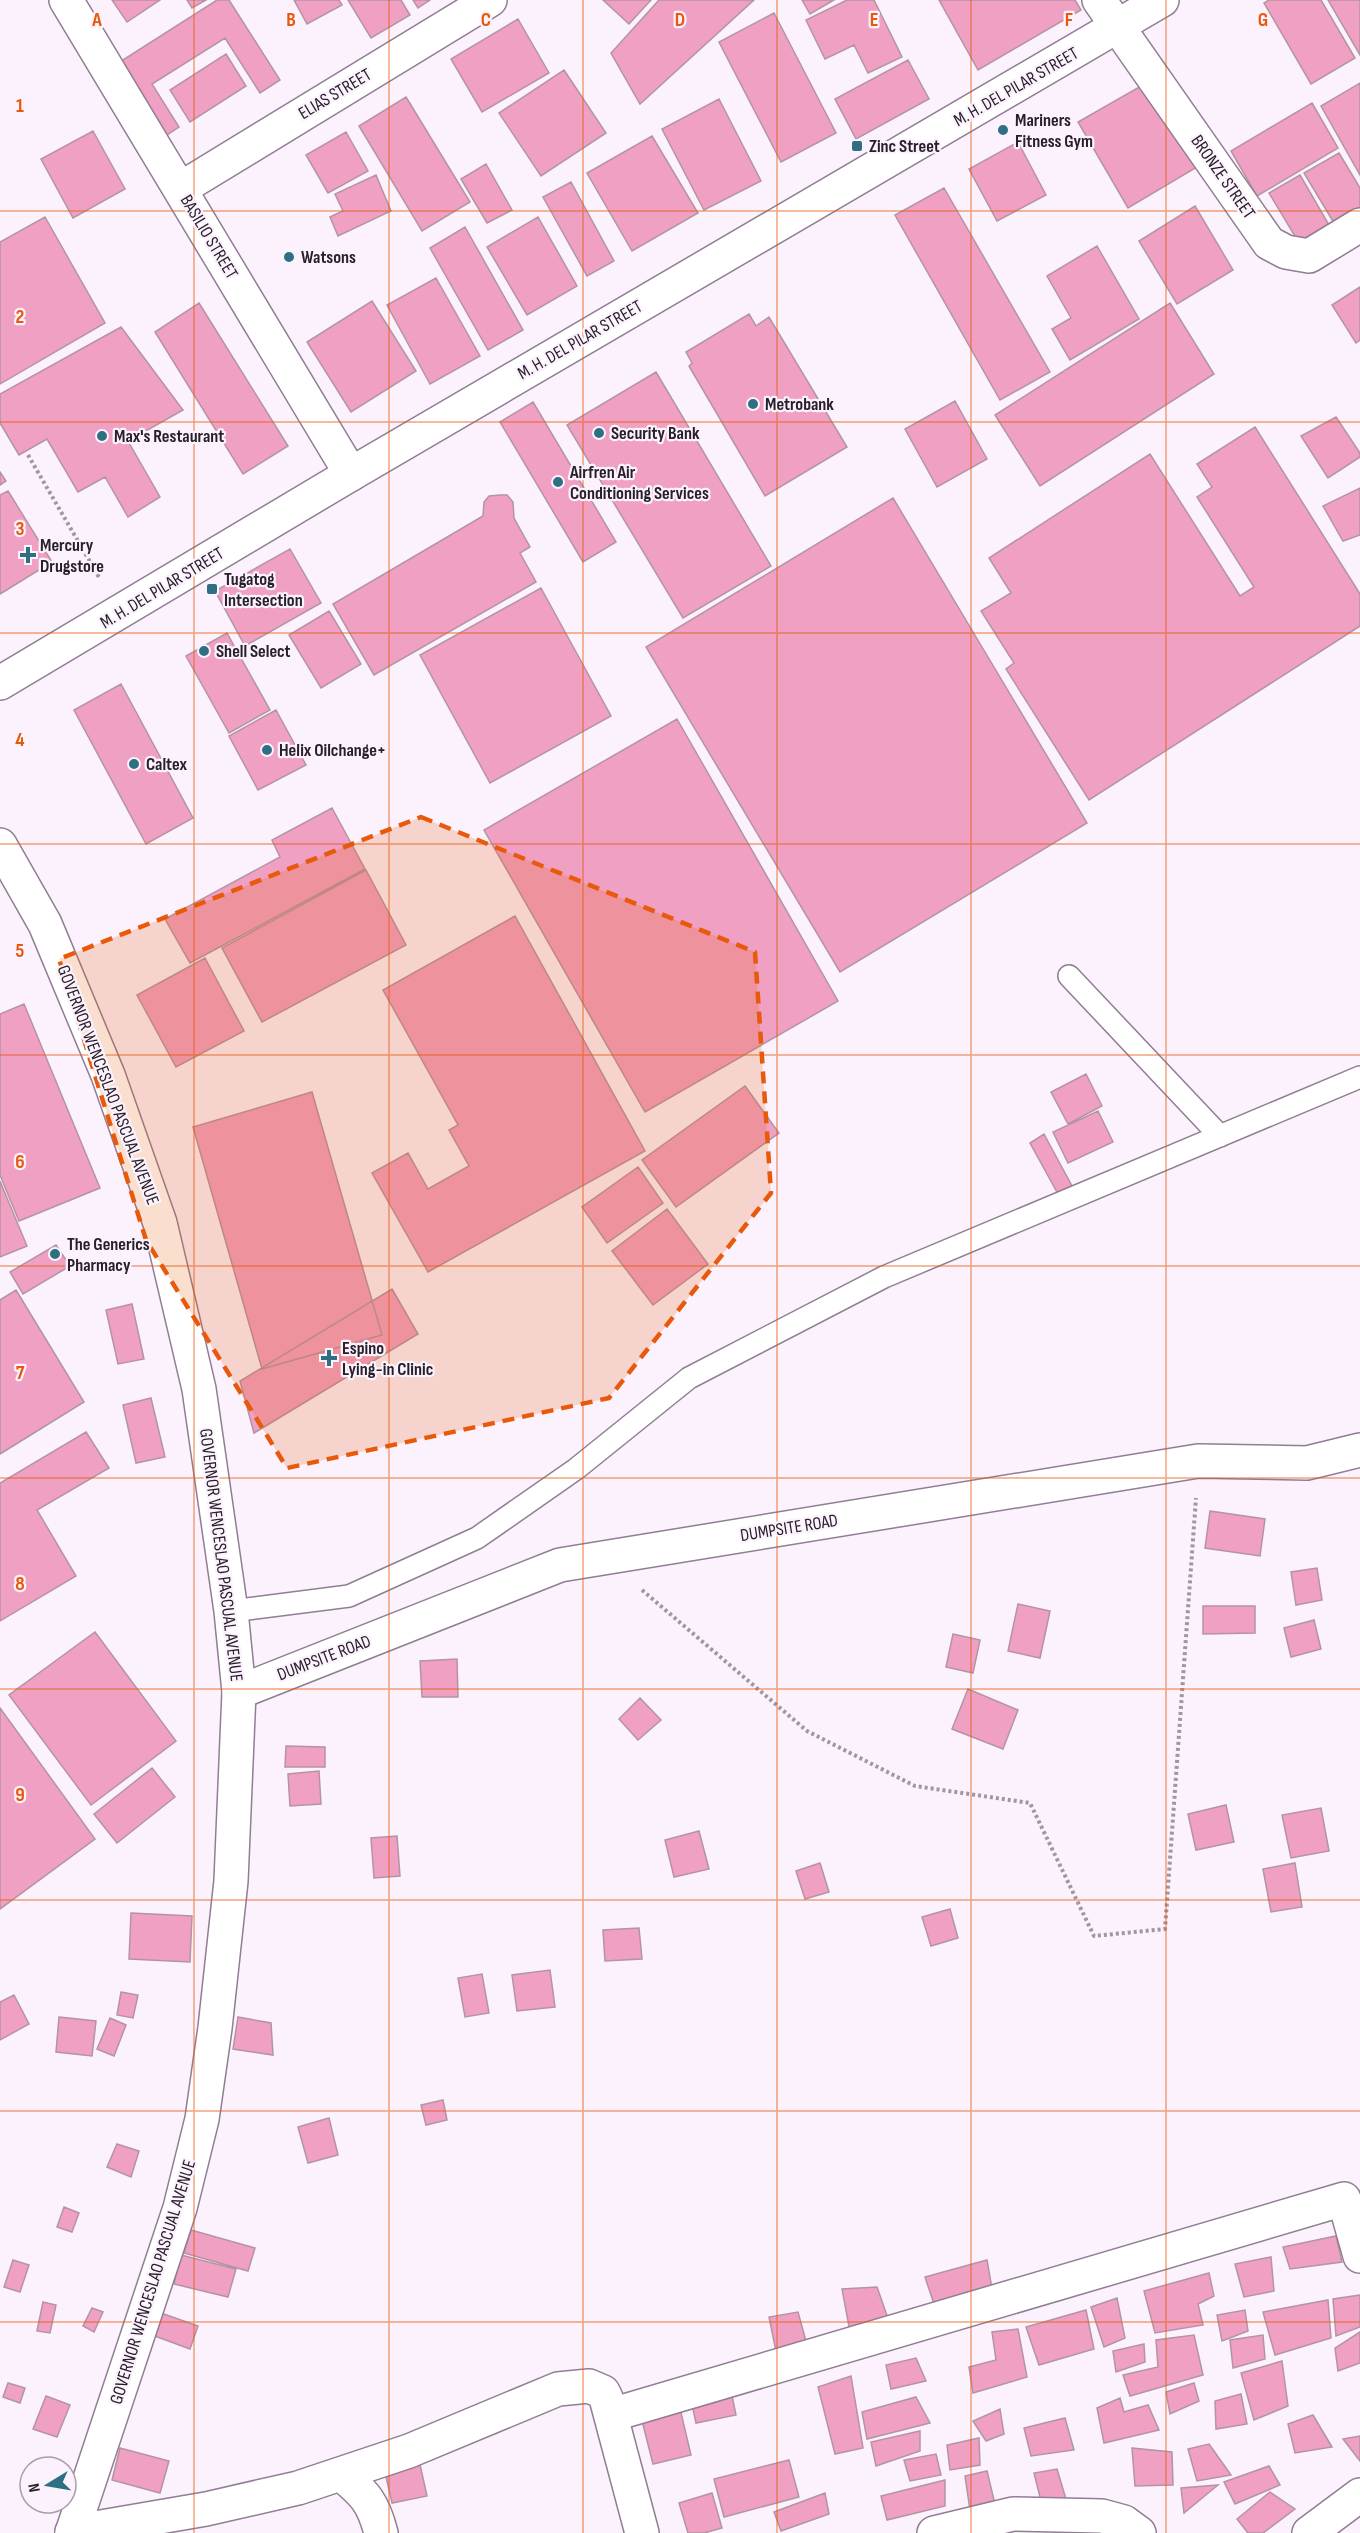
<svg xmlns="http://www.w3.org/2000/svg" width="1360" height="2533" font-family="'Sofia Sans Condensed',sans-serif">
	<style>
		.building { fill: #f0a0c2; stroke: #b494a1; stroke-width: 1.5 }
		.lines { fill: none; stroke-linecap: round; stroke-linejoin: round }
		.lane-casing { stroke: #917d94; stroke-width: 24 }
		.street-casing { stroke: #917d94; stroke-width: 36 }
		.secondary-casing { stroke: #917d94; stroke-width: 36 }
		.path { stroke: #9f96a0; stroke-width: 4; stroke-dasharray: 3 3; stroke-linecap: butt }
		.lane { stroke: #fff; stroke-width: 21 }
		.street { stroke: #fff; stroke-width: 33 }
		.secondary { stroke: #fff; stroke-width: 33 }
		.marked { fill: #e8590c; fill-opacity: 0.2; stroke: #e8590c; stroke-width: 4.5; stroke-dasharray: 12 8; stroke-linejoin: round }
		.grid { fill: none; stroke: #e8590c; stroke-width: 1.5; stroke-opacity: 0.55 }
		.poi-dot { fill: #2e7082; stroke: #fbf2fd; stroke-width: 2 }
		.labels { text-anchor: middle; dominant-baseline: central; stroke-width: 4.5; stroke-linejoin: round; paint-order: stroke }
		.street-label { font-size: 18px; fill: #282029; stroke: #fbf2fd }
		.poi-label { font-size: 18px; font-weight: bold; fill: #282029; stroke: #fbf2fd; text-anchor: start }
		.grid-label { font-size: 20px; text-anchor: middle; font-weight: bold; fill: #e8590c; stroke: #fbf2fd; stroke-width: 4.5; stroke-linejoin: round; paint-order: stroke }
	</style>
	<rect width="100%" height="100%" fill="#fbf2fd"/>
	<!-- building -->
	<path class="building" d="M112,0H160L127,22Z
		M187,0H206L192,8Z
		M217,0H229L280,80L260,93L225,38L152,84L179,127L161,139L115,65Z
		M294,0H339L342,5L307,24Z
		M348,0H401L410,15L371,38Z
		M413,0H430L418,8Z
		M603,0H651L629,24Z
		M659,0H754L640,104L611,53Z
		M802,0H834L810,14Z
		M847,0H874L902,57L868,73L854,45L825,59L806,20Z
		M939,0H1075L1081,10L978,70Z
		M1269,0H1321L1355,58L1311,84L1264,3Z
		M1328,0H1360V55Z
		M774,13L836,133L781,162L719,42Z
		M518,19L549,73L482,112L451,59Z
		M226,54L246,86L190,122L170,90Z
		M908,60L929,99L856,139L835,99Z
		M564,70L606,133L541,176L499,113Z
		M1148,82L1197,167L1128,208L1078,122Z
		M1360,83V175L1321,106Z
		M406,97L470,202L422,231L359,126Z
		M719,99L761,181L704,210L662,129Z
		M1312,103L1338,148L1257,196L1231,151Z
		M93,131L125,189L73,218L41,159Z
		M346,132L368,171L328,193L306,155Z
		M652,136L698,213L632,251L587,173Z
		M1018,142L1046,195L997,221L969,169Z
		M1339,153L1360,188V208L1334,223L1304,173Z
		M486,164L512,210L487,223L461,179Z
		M376,175L391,211L338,236L330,217L343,211L335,194Z
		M1300,175L1329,225L1299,243L1269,193Z
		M571,182L614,261L587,276L543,197Z
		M944,188L1050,372L1000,400L895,215Z
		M1195,206L1233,270L1177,304L1139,241Z
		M45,217L105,323L0,384V242Z
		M538,217L577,286L527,315L487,247Z
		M465,227L523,330L488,350L430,248Z
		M1097,246L1139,319L1070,360L1052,329L1071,318L1047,276Z
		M436,278L480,356L430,384L387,305Z
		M1360,287V340L1356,343L1332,305Z
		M372,301L416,371L351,412L307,342Z
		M199,303L288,446L243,474L155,332Z
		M1170,303L1214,374L1040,486L995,415Z
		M749,314L756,326L769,317L847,447L765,496L689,366L692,363L686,352Z
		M121,327L183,410L128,441L160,497L128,517L105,477L78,492L47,439L19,455L0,423V394Z
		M656,372L771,566L683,618L567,425Z
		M955,401L987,459L937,487L905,429Z
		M533,402L616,542L583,562L500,422Z
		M1336,417L1360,453V457L1328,478L1301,436Z
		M1255,427L1360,594V626L1089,800L1006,669L1014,663L981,611L1011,593L989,558L1150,454L1240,596L1254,587L1197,497L1212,487L1197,464Z
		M0,472L6,481L0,485Z
		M1360,488V535L1343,541L1323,506Z
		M8,491L52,562L0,594V495Z
		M500,495H507L513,502L514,518L530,547L520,553L536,582L374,675L333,604L483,516L484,502L489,496Z
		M893,498L1087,823L840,972L646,647Z
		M290,549L321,603L245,646L215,591Z
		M541,588L611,716L490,783L420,655Z
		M329,611L361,664L321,688L289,635Z
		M227,633L270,710L229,733L186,656Z
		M121,684L193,818L146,844L74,710Z
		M276,710L306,765L258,790L229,736Z
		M677,719L838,1001L645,1112L484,830Z
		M332,808L365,869L190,963L165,919L280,857L272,840Z
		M366,870L406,945L262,1022L222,948Z
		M515,916L645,1151L428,1272L372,1173L408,1153L428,1189L469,1166L449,1130L458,1125L383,990Z
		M205,958L244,1031L176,1067L137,995Z
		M24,1004L100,1188L19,1221L0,1175V1014Z
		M1086,1074L1102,1106L1068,1124L1051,1092Z
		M745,1086L779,1133L676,1207L642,1160Z
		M312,1092L382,1335L262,1369L193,1127Z
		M1098,1111L1113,1142L1068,1163L1053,1132Z
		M1044,1134L1072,1186L1058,1194L1030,1143Z
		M638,1167L663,1203L607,1243L582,1207Z
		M0,1181L27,1246L0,1257Z
		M667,1209L708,1264L653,1305L612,1251Z
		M56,1245L70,1266L23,1294L10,1272Z
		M392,1289L418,1334L254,1433L240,1381Z
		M16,1290L84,1402L0,1454V1300Z
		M132,1304L144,1359L118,1364L106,1310Z
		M151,1398L165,1457L136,1463L123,1405Z
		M86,1432L109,1468L37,1510L76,1576L0,1621V1483Z
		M1210,1511L1265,1519L1260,1556L1205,1548Z
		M1317,1568L1322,1600L1296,1605L1291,1572Z
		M1018,1604L1050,1611L1040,1658L1008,1651Z
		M1203,1606H1255V1633L1203,1634Z
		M1314,1620L1321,1649L1291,1657L1284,1628Z
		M95,1632L176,1741L91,1805L9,1695Z
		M953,1634L980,1640L973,1673L946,1667Z
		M457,1659L458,1697H422L420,1661Z
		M968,1689L1018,1710L1003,1749L952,1729Z
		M640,1698L661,1720L638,1740L619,1719Z
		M0,1708L95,1839L0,1909Z
		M286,1746L325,1747V1767H285Z
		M152,1768L175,1797L117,1843L94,1814Z
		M319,1771L321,1804L290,1806L288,1774Z
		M1226,1805L1234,1842L1196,1850L1188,1814Z
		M1321,1808L1329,1851L1291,1858L1282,1815Z
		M699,1831L709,1869L674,1877L665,1840Z
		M397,1836L400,1876L374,1878L371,1838Z
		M820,1863L829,1892L805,1899L796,1871Z
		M1295,1863L1302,1907L1271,1912L1263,1869Z
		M950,1909L958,1938L931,1946L922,1917Z
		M131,1913L192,1916L190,1962L129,1959Z
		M639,1928L642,1959L605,1961L603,1930Z
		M550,1970L555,2007L517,2011L512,1975Z
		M482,1974L489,2013L465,2017L458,1978Z
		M121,1992L138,1995L133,2018L117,2015Z
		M14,1995L29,2024L0,2040V2002Z
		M59,2017L96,2021L92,2056L56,2052Z
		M238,2017L271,2023L273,2055L233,2049Z
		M110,2018L126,2025L114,2056L97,2049Z
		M443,2100L447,2120L426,2125L421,2105Z
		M329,2118L338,2155L308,2163L298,2127Z
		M117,2144L139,2151L131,2177L107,2167Z
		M64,2207L79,2213L72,2232L57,2227Z
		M191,2230L255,2248L248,2271L184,2253Z
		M1336,2236L1342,2262L1290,2269L1283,2247Z
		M181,2255L236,2269L228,2297L174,2284Z
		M1271,2257L1274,2291L1244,2297L1235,2264Z
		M13,2260L29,2265L20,2292L4,2287Z
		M987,2260L994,2300L938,2316L925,2277Z
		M1209,2273L1214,2296L1198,2304L1203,2325L1155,2333L1144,2291Z
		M877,2287L891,2327L851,2337L842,2289Z
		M1360,2295V2327L1336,2336L1333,2299Z
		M1117,2298L1125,2338L1104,2347L1091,2307Z
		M1328,2300L1331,2338L1275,2355L1263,2312Z
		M43,2302L56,2305L50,2333L37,2331Z
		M92,2308L103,2312L94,2332L83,2326Z
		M1086,2310L1094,2349L1039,2365L1026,2327Z
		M1245,2310L1248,2331L1222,2341L1217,2315Z
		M798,2312L809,2352L778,2361L769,2317Z
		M161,2313L198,2326L190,2349L152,2335Z
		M1018,2329L1027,2377L973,2393L969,2367L996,2360L992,2332Z
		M1360,2332V2363L1338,2371L1335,2348Z
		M1194,2335L1203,2375L1130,2396L1123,2375L1158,2367L1156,2340Z
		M1263,2335L1265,2359L1233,2368L1230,2340Z
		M1144,2344L1145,2362L1116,2372L1113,2351Z
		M916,2358L926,2381L891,2389L886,2365Z
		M1282,2361L1288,2406L1254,2420L1241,2373Z
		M851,2376L863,2448L835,2454L818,2387Z
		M8,2383L25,2388L20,2403L3,2397Z
		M1194,2383L1199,2401L1170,2414L1166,2392Z
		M730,2386L736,2415L696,2423L690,2395Z
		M1241,2394L1247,2424L1216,2429L1215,2401Z
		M46,2396L70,2405L57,2437L33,2429Z
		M916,2397L930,2423L867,2439L862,2412Z
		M1120,2398L1124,2412L1148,2405L1159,2430L1104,2443L1097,2408Z
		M678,2400L691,2455L653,2464L639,2409Z
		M1000,2409L1004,2434L986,2441L973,2421Z
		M1313,2415L1332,2447L1295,2453L1288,2424Z
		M1065,2418L1074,2450L1031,2456L1024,2428Z
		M920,2431V2451L876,2466L871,2442Z
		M1360,2436V2461L1343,2439Z
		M979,2438L980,2465L950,2470L947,2445Z
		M1209,2444L1231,2475L1197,2481L1188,2449Z
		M120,2448L169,2461L160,2493L112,2480Z
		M1132,2448L1172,2452L1173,2485L1135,2486Z
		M936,2454L941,2475L910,2481L904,2460Z
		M419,2460L427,2496L392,2503L384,2468Z
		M789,2460L799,2497L724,2517L714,2479Z
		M1269,2466L1280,2485L1235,2504L1224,2482Z
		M1057,2469L1069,2509H1043L1034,2473Z
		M987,2471L995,2504L970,2510L965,2476Z
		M945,2480V2506L887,2520L881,2496Z
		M1218,2485L1184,2513L1181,2488Z
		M1270,2492L1295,2509L1263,2533H1248L1237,2519Z
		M712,2493L722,2528L704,2533H688L679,2503Z
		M825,2493L829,2514L781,2531L774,2512Z"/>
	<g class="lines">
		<!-- lane casing -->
		<g class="lane-casing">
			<path id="lane" d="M1069,976L1220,1136
				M231,1611L349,1596L477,1538L576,1469L689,1378L884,1277L1360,1077"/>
		</g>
		<!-- street casing -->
		<g class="street-casing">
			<path id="street" d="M66,0L351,474
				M1099,0L1269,243L1286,252L1309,256L1360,225
				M180,189L490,0
				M239,1692L560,1565L1198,1461L1307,1463L1360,1450
				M611,2415L1344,2199L1360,2256
				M341,2474C365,2494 373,2502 381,2533
				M72,2532L206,2509L298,2488L409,2451L558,2389L589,2386L603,2392L606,2398L642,2533
				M934,2533L1013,2514L1102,2516L1124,2522L1139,2533
				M1309,2533L1360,2495"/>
		</g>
		<!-- secondary casing -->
		<g class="secondary-casing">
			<path id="secondary" d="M0,683L351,474L1162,0
				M0,845L45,924L108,1075L160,1223L199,1389L231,1611L239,1692L231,1881L215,2028L202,2119L180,2208L72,2533"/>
		</g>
		<!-- path -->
		<path class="path" d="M28,455L100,579
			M642,1590L807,1731L915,1786L1030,1803L1094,1936L1165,1929L1196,1498"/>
		<!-- lane -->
		<use href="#lane" class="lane"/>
		<!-- street -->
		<use href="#street" class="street"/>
		<!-- secondary -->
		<use href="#secondary" class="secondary"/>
	</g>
	<!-- marked area -->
	<path class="marked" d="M421,817L755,952L771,1193L609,1398L287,1468L146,1240L59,959Z"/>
	<!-- grid -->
	<path class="grid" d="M194,0V2533M389,0V2533M583,0V2533M777,0V2533M971,0V2533M1166,0V2533M0,211H1360M0,422H1360M0,633H1360M0,844H1360M0,1055H1360M0,1266H1360M0,1478H1360M0,1689H1360M0,1900H1360M0,2111H1360M0,2322H1360"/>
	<!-- markers -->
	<g class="poi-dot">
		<circle cx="1003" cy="130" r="6"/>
		<rect x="851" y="140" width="12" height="12" rx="3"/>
		<circle cx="289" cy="257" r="6"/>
		<circle cx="753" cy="404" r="6"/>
		<circle cx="599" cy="433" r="6"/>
		<circle cx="102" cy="436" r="6"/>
		<circle cx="558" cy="482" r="6"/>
		<path d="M25 546h6v6h6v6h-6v6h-6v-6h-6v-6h6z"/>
		<rect x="206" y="583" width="12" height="12" rx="3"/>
		<circle cx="204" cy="651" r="6"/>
		<circle cx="267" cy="750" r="6"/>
		<circle cx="134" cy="764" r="6"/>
		<circle cx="55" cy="1254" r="6"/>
		<path d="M326 1349h6v6h6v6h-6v6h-6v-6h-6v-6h6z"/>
	</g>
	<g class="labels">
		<!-- street labels -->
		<g class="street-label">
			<text transform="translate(1016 87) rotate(-30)">M. H. DEL PILAR STREET</text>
			<text transform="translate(335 94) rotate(-31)">ELIAS STREET</text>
			<text transform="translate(1223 177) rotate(55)">BRONZE STREET</text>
			<text transform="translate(209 237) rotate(59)">BASILIO STREET</text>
			<text transform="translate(580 340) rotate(-30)">M. H. DEL PILAR STREET</text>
			<text transform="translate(162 588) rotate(-31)">M. H. DEL PILAR STREET</text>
			<text transform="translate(108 1085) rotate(69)">GOVERNOR WENCESLAO PASCUAL AVENUE</text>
			<text transform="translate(789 1528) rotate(-9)">DUMPSITE ROAD</text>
			<text transform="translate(221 1555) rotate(83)">GOVERNOR WENCESLAO PASCUAL AVENUE</text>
			<text transform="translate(324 1658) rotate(-21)">DUMPSITE ROAD</text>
			<text transform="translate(153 2282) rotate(-73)">GOVERNOR WENCESLAO PASCUAL AVENUE</text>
		</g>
		<!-- poi labels -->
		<g class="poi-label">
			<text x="1015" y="120">Mariners<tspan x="1015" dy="21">Fitness Gym</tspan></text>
			<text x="869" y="146">Zinc Street</text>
			<text x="301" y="257">Watsons</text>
			<text x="765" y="404">Metrobank</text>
			<text x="611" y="433">Security Bank</text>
			<text x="114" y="436">Max's Restaurant</text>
			<text x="570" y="472">Airfren Air<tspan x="570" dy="21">Conditioning Services</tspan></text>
			<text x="40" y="545">Mercury<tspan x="40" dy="21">Drugstore</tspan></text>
			<text x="224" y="579">Tugatog<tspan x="224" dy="21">Intersection</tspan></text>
			<text x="216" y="651">Shell Select</text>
			<text x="279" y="750">Helix Oilchange+</text>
			<text x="146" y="764">Caltex</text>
			<text x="67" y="1244">The Generics<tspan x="67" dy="21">Pharmacy</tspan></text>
			<text x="342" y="1348">Espino<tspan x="342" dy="21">Lying-in Clinic</tspan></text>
		</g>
	</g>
	<g class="grid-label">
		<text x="97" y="26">A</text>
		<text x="291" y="26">B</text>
		<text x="486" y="26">C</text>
		<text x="680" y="26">D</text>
		<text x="874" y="26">E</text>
		<text x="1069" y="26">F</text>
		<text x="1263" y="26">G</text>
		<text x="20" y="112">1</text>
		<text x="20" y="323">2</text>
		<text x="20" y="535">3</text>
		<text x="20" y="746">4</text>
		<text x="20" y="957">5</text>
		<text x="20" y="1168">6</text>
		<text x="20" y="1379">7</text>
		<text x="20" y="1590">8</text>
		<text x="20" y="1801">9</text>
	</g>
	<!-- north arrow -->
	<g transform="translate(48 2485) rotate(259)"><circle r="28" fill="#fbf2fd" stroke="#a79ea8" stroke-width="1.5"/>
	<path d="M0-4.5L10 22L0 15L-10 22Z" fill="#2e7082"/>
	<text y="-9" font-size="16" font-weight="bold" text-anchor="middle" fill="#282029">N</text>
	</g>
</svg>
